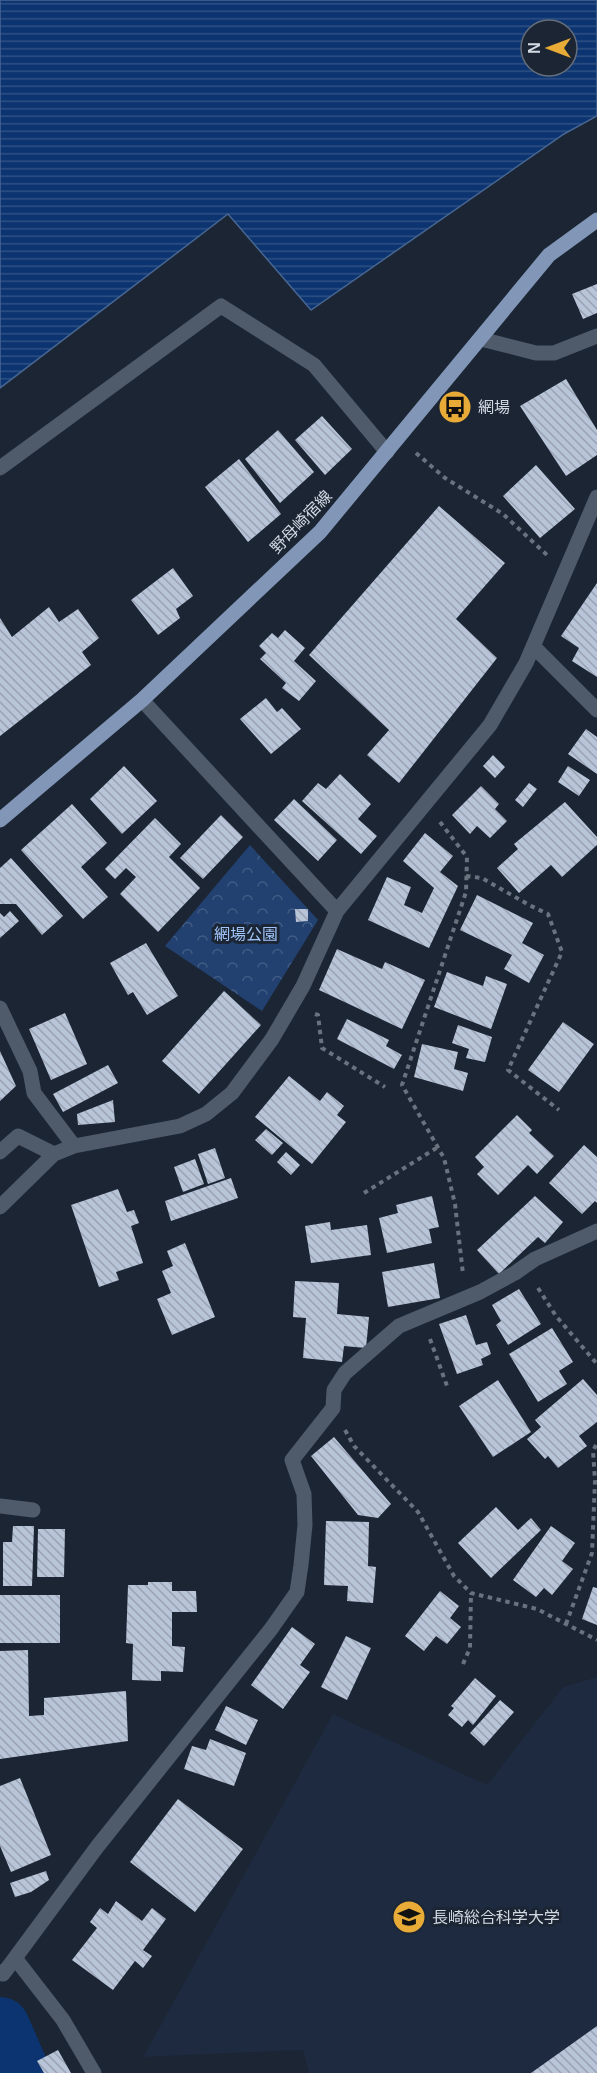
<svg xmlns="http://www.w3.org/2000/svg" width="597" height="2073" font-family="Arial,'Noto Sans JP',sans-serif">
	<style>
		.built { fill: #1d2a3f }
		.park { fill: url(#park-crowns) }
		.water { fill: url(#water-rules); stroke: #476692; stroke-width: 1.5; fill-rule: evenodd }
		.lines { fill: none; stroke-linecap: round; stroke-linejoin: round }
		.river { stroke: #0c3470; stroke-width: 60 }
		.building { fill: url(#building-back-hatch) }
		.path { stroke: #69727e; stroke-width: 4; stroke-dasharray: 4.5 4.5; stroke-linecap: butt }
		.service { stroke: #4f5a6b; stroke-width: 15 }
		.minor { stroke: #4f5a6b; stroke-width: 15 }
		.primary { stroke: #8297b7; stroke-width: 15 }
		.labels { text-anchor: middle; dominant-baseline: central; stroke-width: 6; stroke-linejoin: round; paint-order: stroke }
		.poi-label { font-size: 16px; fill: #d2d9e3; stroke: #1b2533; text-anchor: start }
		.street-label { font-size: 16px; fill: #d2d9e3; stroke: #1b2533 }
		.park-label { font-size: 16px; fill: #a1c4fa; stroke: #1b2533 }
	</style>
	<defs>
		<pattern id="park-crowns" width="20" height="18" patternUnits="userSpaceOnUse" patternTransform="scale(1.5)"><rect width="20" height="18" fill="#224170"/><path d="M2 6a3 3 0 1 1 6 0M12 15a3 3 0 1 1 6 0" fill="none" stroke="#415c84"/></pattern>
		<pattern id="water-rules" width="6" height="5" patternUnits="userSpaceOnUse" patternTransform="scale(1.5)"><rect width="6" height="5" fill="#0c3470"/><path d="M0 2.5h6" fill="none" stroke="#2e5184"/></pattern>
		<pattern id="building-back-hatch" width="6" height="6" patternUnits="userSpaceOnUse" patternTransform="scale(1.5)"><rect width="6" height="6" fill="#b8c4d8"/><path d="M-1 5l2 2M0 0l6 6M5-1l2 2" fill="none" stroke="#9aa3b3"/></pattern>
	</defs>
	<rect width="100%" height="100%" fill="#1b2533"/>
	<!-- built -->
	<path class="built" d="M597,1677V2073H309L303,2050L143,2057L333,1714L487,1785L563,1687Z"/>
	<!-- park -->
	<path class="park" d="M250,845L318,920L262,1011L165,946Z"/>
	<!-- water -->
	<path class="water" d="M0,0H597V116L564,134L311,310L228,214L0,388ZM531,30H567V66H531Z"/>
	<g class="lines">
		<!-- river -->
		<path class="river" d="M0,2027L20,2073"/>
	</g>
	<!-- building -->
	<path class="building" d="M597,284V313L583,319L572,294Z
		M566,379L597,430V455L566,476L520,406Z
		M322,416L352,449L325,475L295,440Z
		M278,430L314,472L280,503L245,459Z
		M239,459L281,514L248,542L205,487Z
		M536,465L575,509L540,538L503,496Z
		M439,506L505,563L456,619L497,658L399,783L367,755L389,730L309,655Z
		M173,568L193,596L176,609L180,618L158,635L131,600Z
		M597,583V677L572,661L579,648L561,636Z
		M49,607L59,622L78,609L99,638L82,652L91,665L0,736V618L12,637Z
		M285,630L305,648L294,661L316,681L299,701L282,688L286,683L260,659L266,653L259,646L272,633L278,638Z
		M266,698L277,712L282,708L301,729L271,754L240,719Z
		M586,729L597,737V774L568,754Z
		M493,755L505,767L495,778L483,766Z
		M124,766L157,801L122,834L90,799Z
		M568,766L590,780L579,796L558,782Z
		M340,774L371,804L358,819L377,836L361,854L302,801L318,783L326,789Z
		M529,783L537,789L523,807L515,800Z
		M481,786L499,804L495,809L507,821L490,838L477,826L470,834L452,815Z
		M294,799L337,840L318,861L274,820Z
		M565,802L597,837V845L562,877L551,865L519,893L497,868L518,849L514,844Z
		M72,804L107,843L81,867L108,897L83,919L21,850Z
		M221,815L243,837L203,879L180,858Z
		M155,818L181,844L169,857L200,888L158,932L120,894L136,877L126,868L115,879L105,869Z
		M425,833L453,856L440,872L458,886L429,948L368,920L387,877L411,887L404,905L422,913L434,888L403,861Z
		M11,858L63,916L42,935L16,904H0V868Z
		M477,895L533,923L522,943L544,955L529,983L504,969L512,955L460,930Z
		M295,909H308V921L296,922Z
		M10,911L19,921L0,938V913L4,917Z
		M146,943L178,996L147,1015L133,992L128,995L110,963Z
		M337,949L382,969L385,962L425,980L402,1029L319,990Z
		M447,972L483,986L486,976L507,984L491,1029L434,1007Z
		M224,991L261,1025L199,1094L162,1061Z
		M65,1013L87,1064L51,1080L29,1029Z
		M347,1019L389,1040L386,1046L402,1055L394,1069L337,1039Z
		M563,1022L594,1044L559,1092L528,1070Z
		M458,1025L492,1037L485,1062L466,1058L469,1049L452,1043Z
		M422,1044L458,1052L454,1069L468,1073L463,1091L414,1077Z
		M0,1051L16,1086L0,1101Z
		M108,1065L118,1083L63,1112L53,1094Z
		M289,1076L320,1101L327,1092L344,1106L337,1115L346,1122L312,1164L255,1117Z
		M113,1100L115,1122L78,1125L77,1114Z
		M517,1115L532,1130L529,1133L554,1156L537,1174L528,1165L498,1195L477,1174L484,1167L475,1157Z
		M266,1129L283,1143L272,1155L255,1140Z
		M584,1145L597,1157V1203L595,1201L582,1214L549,1183Z
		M215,1148L225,1178L208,1184L198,1154Z
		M286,1152L300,1165L291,1175L277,1162Z
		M195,1159L204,1184L183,1192L174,1167Z
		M231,1178L238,1198L171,1221L165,1201Z
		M118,1189L127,1212L134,1210L139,1223L131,1226L143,1263L116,1272L119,1280L99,1287L71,1205Z
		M432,1196L439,1227L429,1229L432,1243L387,1253L379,1218L398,1213L396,1205Z
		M535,1196L563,1222L545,1243L538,1237L499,1274L477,1250Z
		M330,1222L331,1230L367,1225L371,1255L311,1263L305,1226Z
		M185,1243L215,1317L172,1335L157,1299L171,1293L162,1271L173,1266L167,1251Z
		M434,1263L440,1298L388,1307L382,1272Z
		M295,1281L339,1283L337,1314L369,1317L366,1348L344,1346L342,1362L303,1358L306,1318L293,1317Z
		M519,1289L541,1324L508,1345L496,1325L501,1321L492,1305Z
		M466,1315L476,1345L487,1342L491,1354L481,1359L483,1365L457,1374L439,1324Z
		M552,1328L573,1362L559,1371L567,1384L538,1402L509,1354Z
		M583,1379L597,1395V1422L579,1436L587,1446L558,1468L548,1456L545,1459L527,1439L541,1427L535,1420Z
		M498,1380L531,1432L493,1457L459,1406Z
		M334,1437L391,1504L378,1518L358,1515L311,1456Z
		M496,1507L518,1530L531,1518L541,1530L491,1578L458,1543Z
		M326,1521L369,1522L368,1566L376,1567L373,1603L347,1601L348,1586L324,1585Z
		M13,1526H34L32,1586H3V1542H12Z
		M551,1526L575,1543L562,1561L573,1569L552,1595L544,1588L536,1597L513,1580Z
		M38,1529H65L64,1577H37Z
		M148,1582H172V1591H196L197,1612H172V1646L185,1647L183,1672L161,1671V1681L132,1680L133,1644L126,1643L128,1585H148Z
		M593,1587L597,1588V1625L582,1619Z
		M440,1591L459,1606L450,1618L461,1627L447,1644L436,1636L424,1651L405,1636Z
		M0,1595H60V1643H0Z
		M292,1627L315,1644L300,1665L310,1672L283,1709L251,1685Z
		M346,1636L371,1648L347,1700L321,1687Z
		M28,1650L29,1716L44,1715V1698L126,1691L128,1741L0,1759V1651Z
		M475,1678L496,1696L473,1725L468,1720L462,1727L448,1715L454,1708L451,1706Z
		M500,1700L514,1712L484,1746L470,1733Z
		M226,1706L258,1720L246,1745L215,1730Z
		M210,1739L246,1753L234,1786L184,1769L192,1746L206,1750Z
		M20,1778L51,1855L11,1872L0,1846V1786Z
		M178,1799L243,1849L195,1912L130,1862Z
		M46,1871L49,1880L31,1892L15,1897L10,1883Z
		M116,1901L142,1921L152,1908L166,1919L143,1950L152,1956L143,1968L135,1961L113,1990L72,1960L97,1928L90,1922L100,1908L108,1914Z
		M597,2026V2073H531Z
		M58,2050L71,2073H44L37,2061Z"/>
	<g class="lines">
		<!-- path -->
		<path class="path" d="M416,453L445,478L503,514L547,555
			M440,822L467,857L466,892L402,1085L444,1158L455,1204L463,1274
			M466,876L482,878L529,905L548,914L562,952L508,1070L559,1110
			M315,1014L318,1015L322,1048L385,1087
			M364,1193L438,1147
			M538,1288L556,1316L597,1364
			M430,1339L447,1386
			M345,1430L354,1446L418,1512L454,1576L471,1593L537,1609L597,1640
			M566,1624L592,1553L595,1481L593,1451L597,1443
			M463,1664L470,1648L471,1593"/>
		<!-- service -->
		<path class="service" d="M0,468L221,306L314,365L387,452"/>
		<!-- minor -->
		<path class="minor" d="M481,339L536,353H554L597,336
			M533,646L597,710
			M142,700L337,911
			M0,1008L30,1071L34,1093L74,1146
			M0,1152L18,1136L54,1154
			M0,1207L54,1154L74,1146L180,1126L206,1114L232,1093L272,1039L303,986L337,911L490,725L526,663L597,497
			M0,1506L33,1510
			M15,1958L97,1847L271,1629L297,1592L301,1565L305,1525L304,1494L292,1460L333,1408L334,1390L345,1373L399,1326L480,1292L515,1273L535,1259L597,1231
			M0,1972L3,1974L15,1958L63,2020L94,2073"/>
		<!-- primary -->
		<path class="primary" d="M0,820L142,700L320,532L549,255L597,220"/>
	</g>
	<!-- icons -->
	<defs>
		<g id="bus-disc" transform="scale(1.725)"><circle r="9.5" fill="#e8ab37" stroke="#1b2533"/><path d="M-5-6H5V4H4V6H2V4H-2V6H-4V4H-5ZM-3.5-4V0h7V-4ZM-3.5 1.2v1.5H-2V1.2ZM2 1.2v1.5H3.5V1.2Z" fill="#111"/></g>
		<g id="university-disc" transform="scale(1.725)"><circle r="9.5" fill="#e8ab37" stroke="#1b2533"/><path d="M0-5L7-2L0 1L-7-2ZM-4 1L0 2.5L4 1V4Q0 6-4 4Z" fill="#111"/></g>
	</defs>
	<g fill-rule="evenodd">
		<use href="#bus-disc" x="455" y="407"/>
		<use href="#university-disc" x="409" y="1917"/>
	</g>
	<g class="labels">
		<!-- poi labels -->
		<g class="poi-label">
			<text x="478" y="407">網場</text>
			<text x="432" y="1917">長崎総合科学大学</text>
		</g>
		<!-- street labels -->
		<g class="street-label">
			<text transform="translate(301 522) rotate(-46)">野母崎宿線</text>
		</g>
		<!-- park labels -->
		<g class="park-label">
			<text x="246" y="934">網場公園</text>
		</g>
	</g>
	<!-- north arrow -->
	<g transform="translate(549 48) rotate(270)"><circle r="28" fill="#1b2533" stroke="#646d79" stroke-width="1.5"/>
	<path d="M0-4.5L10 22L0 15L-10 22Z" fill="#e8ab37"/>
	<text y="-9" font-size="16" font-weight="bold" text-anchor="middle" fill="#d2d9e3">N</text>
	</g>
</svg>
